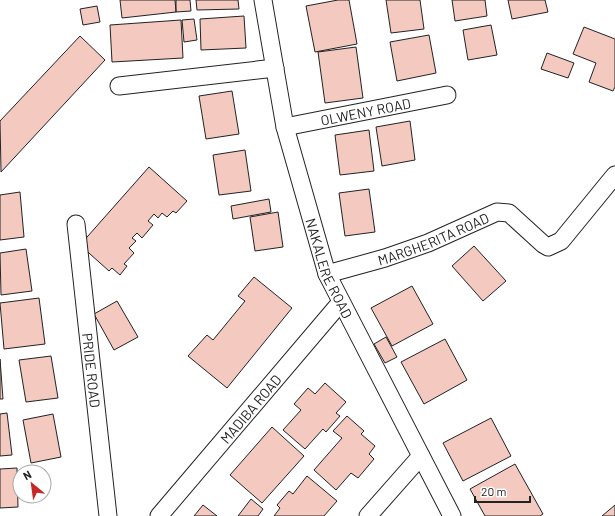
<svg xmlns="http://www.w3.org/2000/svg" width="615" height="516" font-family="Barlow,sans-serif">
	<style>
		.building { fill: #f3c9c0; stroke: #222 }
		.lines { fill: none; stroke-linecap: round; stroke-linejoin: round }
		.street-casing { stroke: #222; stroke-width: 19 }
		.street { stroke: #fff; stroke-width: 17 }
		.labels { text-anchor: middle; dominant-baseline: central; stroke-width: 3; stroke-linejoin: round; paint-order: stroke }
		.street-label { font-size: 14px; fill: #222; stroke: #fff }
	</style>
	<rect width="100%" height="100%" fill="#fff"/>
	<!-- building -->
	<path class="building" d="M120,0H175L176,12L122,18Z
		M176,0H190L191,11L176,12Z
		M196,0H238L239,9L197,10Z
		M338,0H349L357,44L315,52L306,6Z
		M386,0H420L424,29L391,33Z
		M452,0H485L487,16L455,21Z
		M508,0H545L548,12L512,19Z
		M97,6L100,22L83,25L80,9Z
		M244,16L246,48L201,50L200,19Z
		M194,19L197,40L184,42L182,20Z
		M181,20L183,58L112,62L110,25Z
		M491,25L497,55L468,60L463,30Z
		M584,27L615,39V87L613,91L589,82L596,63L573,54Z
		M429,35L436,73L397,81L390,42Z
		M80,36L105,60L1,172L0,121Z
		M356,47L363,98L325,103L318,52Z
		M547,53L574,63L568,78L541,69Z
		M232,91L239,134L206,139L199,96Z
		M410,121L415,160L382,166L376,127Z
		M369,130L374,171L340,175L335,135Z
		M245,150L251,191L219,195L213,155Z
		M149,167L187,201L176,213L173,211L167,217L162,213L158,218L154,214L148,221L153,225L142,238L137,233L132,238L136,241L129,248L134,253L124,264L127,266L120,275L112,268L109,271L80,245Z
		M369,189L375,232L345,236L339,193Z
		M20,192L24,237L0,240V195Z
		M269,199L271,212L233,219L231,206Z
		M278,212L283,247L255,251L250,217Z
		M474,246L506,281L483,301L452,266Z
		M26,249L32,291L1,295L0,253Z
		M254,277L292,308L227,388L188,356L207,335L213,340L245,301L238,296Z
		M412,286L433,324L392,346L371,308Z
		M39,298L45,344L4,349L0,303Z
		M117,301L138,337L114,350L94,314Z
		M386,337L397,357L385,363L374,344Z
		M445,339L467,380L424,404L401,362Z
		M51,356L58,398L26,402L19,360Z
		M0,359L3,399H0Z
		M325,383L346,402L336,413L340,416L326,432L323,429L305,449L283,430L301,410L294,404L308,388L315,394Z
		M7,413L12,455L0,456V414Z
		M53,414L61,457L31,463L23,420Z
		M347,416L364,431L361,434L375,446L369,454L374,459L358,478L351,473L336,490L314,470L342,438L333,431Z
		M491,418L511,456L463,481L443,443Z
		M272,427L304,456L262,503L230,475Z
		M515,464L543,514L540,516H485L470,489Z
		M17,468L18,507L0,508V469Z
		M307,476L337,501L324,516H274L280,508L277,505L289,491L293,494Z
		M251,499L263,509L258,516H238Z
		M203,505L217,516H194Z
		M615,505V516H602Z"/>
	<g class="lines">
		<!-- street casing -->
		<g class="street-casing">
			<g id="street">
				<path id="s1" d="M263,0L285,127L327,274L452,516"/>
				<path d="M119,86L275,68"/>
				<path id="s2" d="M285,127L447,95"/>
				<path id="s3" d="M76,224L108,516"/>
				<path id="s4" d="M327,274L385,258L428,243L497,212L509,213L543,244L548,247L561,241L615,175"/>
				<path id="s5" d="M159,516L341,302"/>
				<path d="M368,516L421,456"/>
			</g>
		</g>
		<!-- street -->
		<use href="#street" class="street"/>
	</g>
	<g class="labels">
		<!-- street labels -->
		<g class="street-label">
			<text stroke="none"><textPath href="#s2" startOffset="82">OLWENY ROAD</textPath></text>
			<text stroke="none"><textPath href="#s4" startOffset="112">MARGHERITA ROAD</textPath></text>
			<text stroke="none"><textPath href="#s1" startOffset="277">NAKALERE ROAD</textPath></text>
			<text stroke="none"><textPath href="#s3" startOffset="147">PRIDE ROAD</textPath></text>
			<text stroke="none"><textPath href="#s5" startOffset="141">MADIBA ROAD</textPath></text>
		</g>
	</g>
	<!-- north arrow -->
	<g transform="translate(32 484) rotate(331)"><circle r="19" fill="#ffffff" stroke="#a7a7a7"/>
	<path d="M0-3L7 15L0 10L-7 15Z" fill="#c62828"/>
	<text y="-6" font-size="11" font-weight="bold" text-anchor="middle" fill="#222222">N</text>
	</g>
	<!-- scale -->
	<path d="M475 496v6h55v-6" fill="none" stroke="#222222" stroke-width="2"/>
	<text x="481" y="496" font-size="12" fill="#222222" stroke="#ffffff" stroke-width="3" paint-order="stroke">20 m</text>
</svg>
